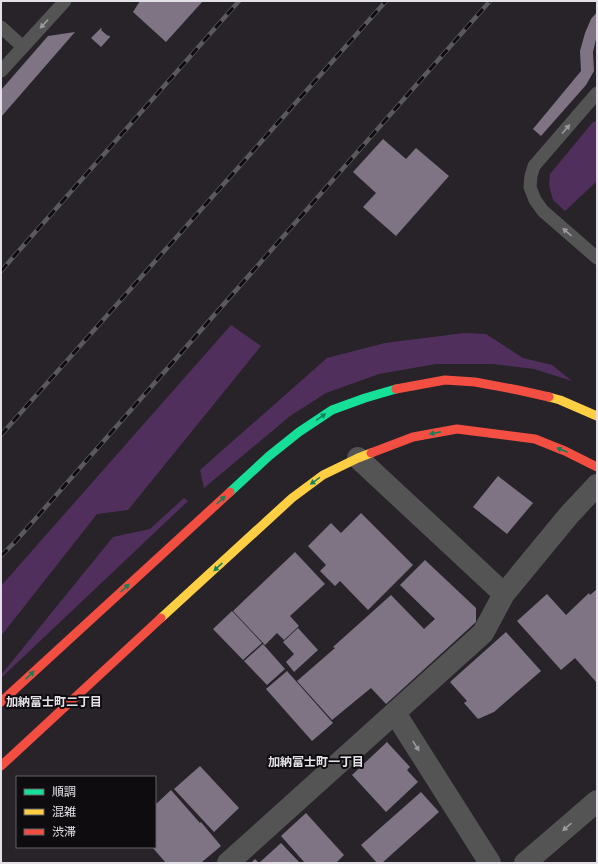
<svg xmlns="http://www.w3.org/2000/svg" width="598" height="864" font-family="Ubuntu,'Noto Sans JP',sans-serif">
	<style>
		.green { fill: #502f5d }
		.building { fill: #7f7484 }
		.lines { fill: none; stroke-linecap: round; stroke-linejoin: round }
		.lane { stroke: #545455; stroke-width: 13 }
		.street { stroke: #545455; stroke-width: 22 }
		.fast { stroke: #16e098; stroke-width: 9 }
		.slow { stroke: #ffcf43; stroke-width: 9 }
		.jam { stroke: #f24e42; stroke-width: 9 }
		.rail-casing { stroke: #5a595b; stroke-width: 4.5 }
		.rail { stroke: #0f0c10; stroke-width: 3; stroke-dasharray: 9; stroke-linecap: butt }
		.oneway { fill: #9c9a9e }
		.oneway2 { fill: #13815b }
		.labels { text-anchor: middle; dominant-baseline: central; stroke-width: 4; stroke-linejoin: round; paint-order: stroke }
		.neighbourhood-label { font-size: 12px; font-weight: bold; fill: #e4e0e7; stroke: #0f0c10 }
	</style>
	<rect width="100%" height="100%" fill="#272329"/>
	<!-- green -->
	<path class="green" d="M597,121V181L565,211L553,200L549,185L550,174L593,122Z
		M231,325L261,346L128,510L97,514L1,636V586Z
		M464,333L486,334L523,358L552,365L572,381L534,369L493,364H436L379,374L326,393L290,416L204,488L200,470L327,358L385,343Z
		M184,498L188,501L1,678V675L113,537L150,529Z"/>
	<!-- building -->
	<path class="building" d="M140,1H203L166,42L133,12Z
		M597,12V35L593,52L594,71L586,85L541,136L533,129L581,71L580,51L585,33L591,19Z
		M101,28L102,29L101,30L108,36L109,35L110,37L101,47L91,38Z
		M75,32L1,117V90L48,36Z
		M383,139L406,159L416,148L449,176L396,236L363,207L376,193L353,172Z
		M498,476L533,503L507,534L473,507Z
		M361,513L413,565L368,610L340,581L335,586L320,571L326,565L308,546L331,523L341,533Z
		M295,552L325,584L290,616L299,626L284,640L277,633L265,645L233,611Z
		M425,560L476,608V622L386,704L371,688L332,720L297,681L335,648L333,647L391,595L424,629L435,619L400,585Z
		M597,589V683L575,658L561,670L517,621L547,594L566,615L589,593L590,595Z
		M232,611L262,643L243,660L213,629Z
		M298,628L318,650L294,672L286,662L294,654L283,642Z
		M506,632L541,671L494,712L478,719L464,703L467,701L450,682Z
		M263,644L285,669L267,685L244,661Z
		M287,671L333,723L312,741L266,689Z
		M387,742L410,767L407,770L418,782L386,812L352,775Z
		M200,766L239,808L214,832L174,789Z
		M171,790L200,823L201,822L221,846L202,862L203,863H166L152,847H155V805Z
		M421,792L439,812L382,863H377L361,845Z
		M306,813L344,855L336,863H305L281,836Z
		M281,843L300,863H251L255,859L259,863Z"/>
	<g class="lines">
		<!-- lane -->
		<path class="lane" d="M1,27L23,47L1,71
			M23,47L65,1
			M597,93L534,166L531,176L530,187L535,200L543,211L597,258"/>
		<!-- street -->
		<path class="street" d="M358,458L504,594
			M395,713L490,863
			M228,863L483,633L504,594L569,515L597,485
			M525,863L597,801"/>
		<!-- fast -->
		<path class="fast" d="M230,492L269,456L299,432L332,410L365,398L396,389"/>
		<!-- slow -->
		<path class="slow" d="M549,397L560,400L597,416
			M161,618L292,498L323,475L358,458L371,453"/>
		<!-- jam -->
		<path class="jam" d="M396,389L445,380L475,382L518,390L549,397
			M371,453L413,437L457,429L535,439L565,451L597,467
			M1,702L230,492
			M1,766L161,618"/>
		<!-- rail casing -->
		<g class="rail-casing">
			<path id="rail" d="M1,271L239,1
				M1,435L386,1
				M1,556L15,542L490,1"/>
		</g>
		<!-- rail -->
		<use href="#rail" class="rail"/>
	</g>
	<!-- one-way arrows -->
	<defs><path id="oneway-solid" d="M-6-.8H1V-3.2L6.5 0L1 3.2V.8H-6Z"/></defs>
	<g class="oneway">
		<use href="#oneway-solid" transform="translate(44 24) rotate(133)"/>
		<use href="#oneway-solid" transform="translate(566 129) rotate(-49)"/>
		<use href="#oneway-solid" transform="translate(567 232) rotate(-139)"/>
		<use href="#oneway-solid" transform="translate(416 746) rotate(58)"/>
		<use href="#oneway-solid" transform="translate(567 827) rotate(139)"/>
	</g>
	<g class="oneway2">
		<use href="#oneway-solid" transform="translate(321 417) rotate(-34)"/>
		<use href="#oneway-solid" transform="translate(435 433) rotate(169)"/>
		<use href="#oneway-solid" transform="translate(562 450) rotate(-157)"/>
		<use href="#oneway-solid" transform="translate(315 481) rotate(144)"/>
		<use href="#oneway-solid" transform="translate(221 500) rotate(-43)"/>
		<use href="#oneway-solid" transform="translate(218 567) rotate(137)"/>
		<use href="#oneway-solid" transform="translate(125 588) rotate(-43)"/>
		<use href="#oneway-solid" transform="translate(30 675) rotate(-43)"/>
	</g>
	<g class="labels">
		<!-- neighbourhood labels -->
		<g class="neighbourhood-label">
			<text x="54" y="701">加納富士町二丁目</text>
			<text x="316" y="761">加納富士町一丁目</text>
		</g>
	</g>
	<!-- border -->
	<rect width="598" height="864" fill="none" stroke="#e4e0e7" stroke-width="4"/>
	<!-- legend -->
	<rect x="16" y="776" width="140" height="72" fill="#0f0c10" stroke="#646166"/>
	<rect x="24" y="789" width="20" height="6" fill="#16e098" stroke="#646166"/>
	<text x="52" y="796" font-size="12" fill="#e4e0e7">順調</text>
	<rect x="24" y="809" width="20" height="6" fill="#ffcf43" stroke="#646166"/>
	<text x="52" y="816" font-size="12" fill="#e4e0e7">混雑</text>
	<rect x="24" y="829" width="20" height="6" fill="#f24e42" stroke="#646166"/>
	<text x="52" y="836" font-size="12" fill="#e4e0e7">渋滞</text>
</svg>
